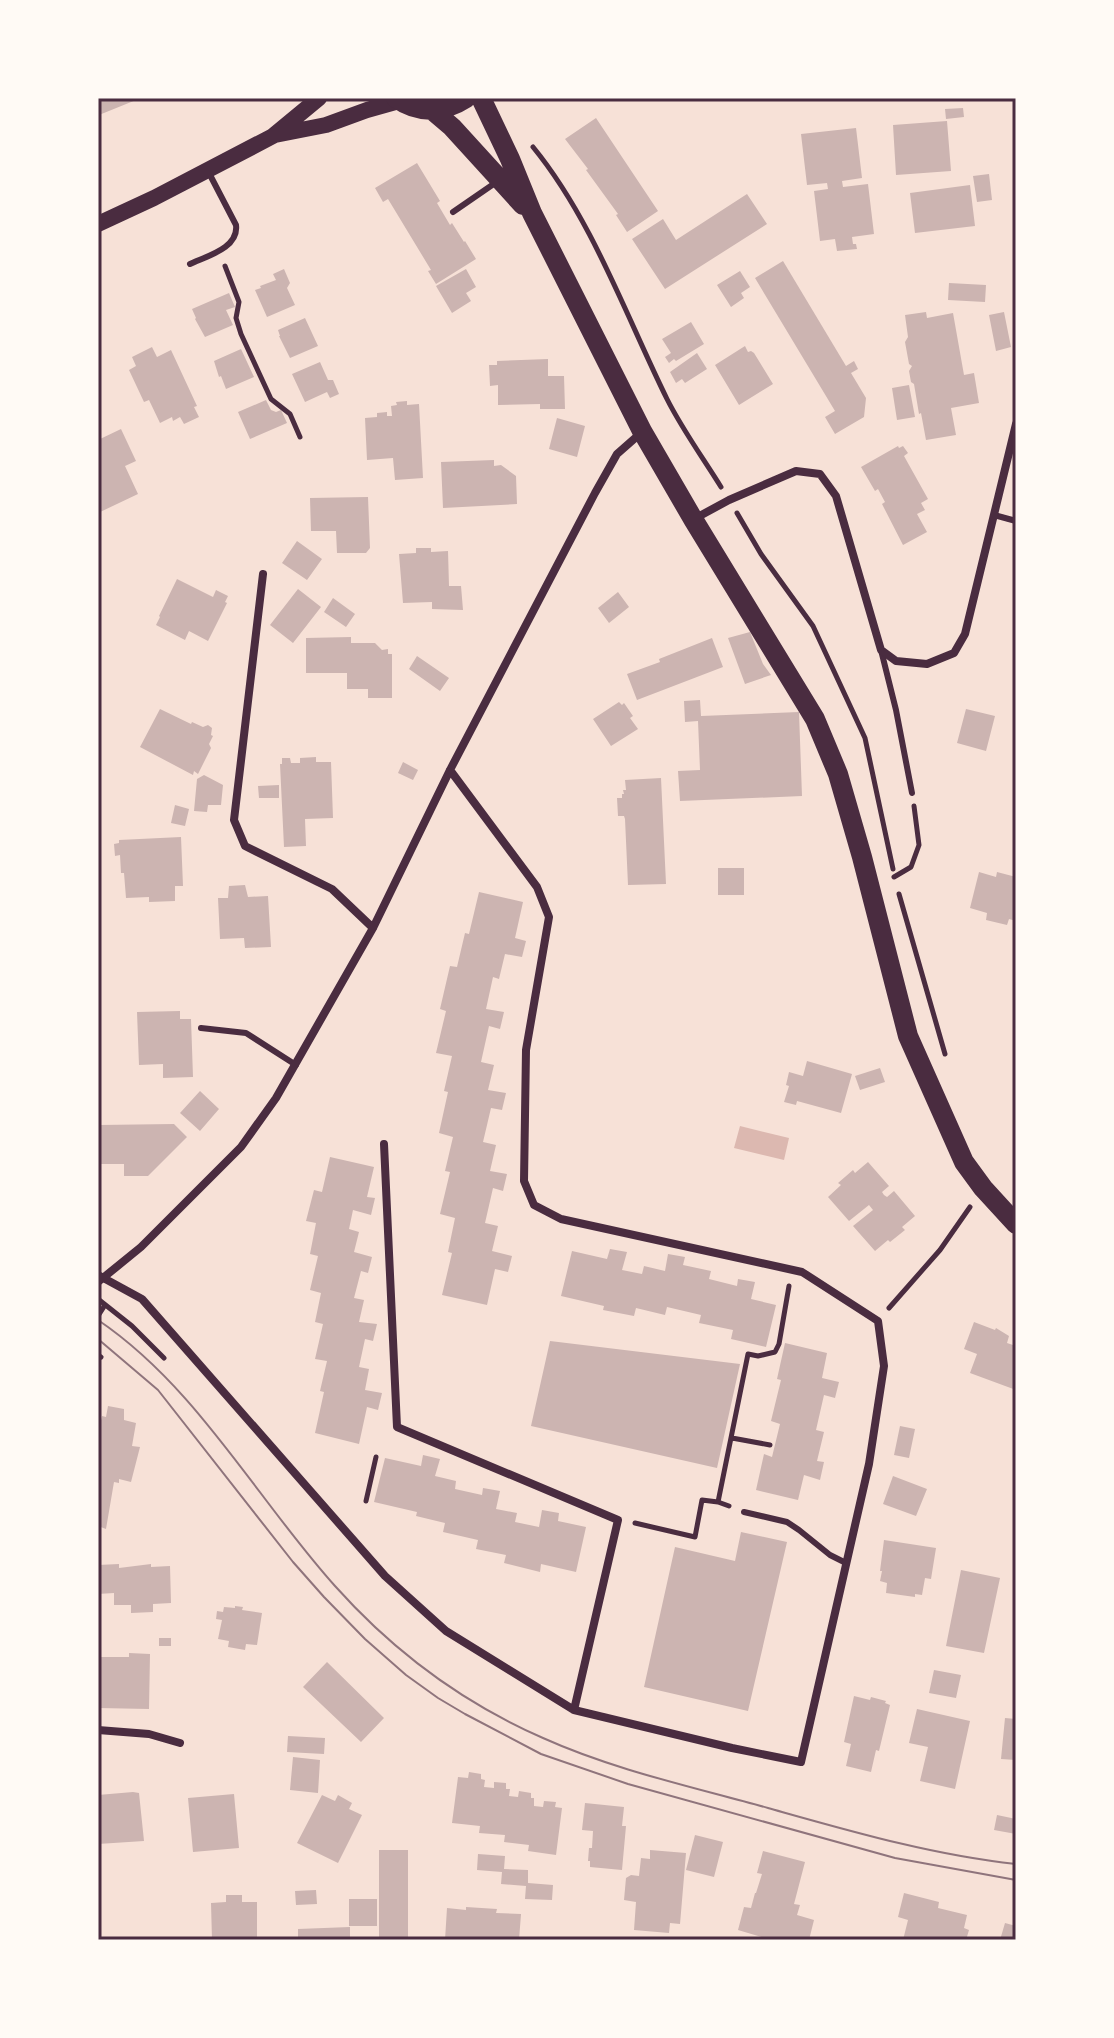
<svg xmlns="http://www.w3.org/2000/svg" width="1114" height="2038" font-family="Poppins,sans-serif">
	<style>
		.water { fill: #dcb8b0 }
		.building { fill: #ccb4b1 }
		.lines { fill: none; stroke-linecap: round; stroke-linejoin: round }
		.path { stroke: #4a2c40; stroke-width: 5 }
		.service { stroke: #4a2c40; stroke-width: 6 }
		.minor { stroke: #4a2c40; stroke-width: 8 }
		.secondary { stroke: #4a2c40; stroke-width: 16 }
		.primary { stroke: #4a2c40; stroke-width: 20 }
		.tram { stroke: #8f747c; stroke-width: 2 }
		.neatline { fill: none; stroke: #4a2c40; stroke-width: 3 }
	</style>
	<rect width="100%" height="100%" fill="#f7e1d7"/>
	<!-- water -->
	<path class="water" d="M740,1126L789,1138L784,1160L734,1148Z"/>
	<!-- building -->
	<path class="building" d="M98,98H141L99,115Z
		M963,108L964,117L946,119L945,109Z
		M596,118L658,211L627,232L616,215L618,214L586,170L588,169L565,139Z
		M947,121L951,171L896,175L893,125Z
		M856,128L862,178L842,181L843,187L868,184L874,234L852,237L853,244H856L857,249L837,251L835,239L820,241L814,191L828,189L827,183L807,185L801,134Z
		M417,163L440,201L437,203L450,225L452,223L464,242L465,241L476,259L436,284L428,271L431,270L388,199L383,202L375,188Z
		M989,174L992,200L977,202L973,176Z
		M970,185L975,226L915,233L910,193Z
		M747,194L767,224L665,289L632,239L663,219L676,240Z
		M783,261L846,366L854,361L858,369L851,373L866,398L864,417L835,434L825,417L835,411L755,278Z
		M284,269L290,283L287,288L295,305L267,317L255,290L261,288L260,286L276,280L273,274Z
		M466,269L476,287L466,293L471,301L452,313L436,286Z
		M740,271L750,287L741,293L744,298L731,307L717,285Z
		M949,283L986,285L985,302L948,300Z
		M229,293L235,307L226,310L233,325L205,337L195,319L196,318L192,309Z
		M926,312L927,318L953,313L964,375L974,373L979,403L951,408L956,435L926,440L921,413L919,414L914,384L911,382L909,371L912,366L909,364L905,342L908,337L905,315Z
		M1004,312L1011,347L996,351L989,315Z
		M305,318L318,346L290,358L279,336H280L278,330Z
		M691,322L704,344L676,361L674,359L669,363L665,357L671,353L662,339Z
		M745,346L748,352L751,351L754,353L773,384L739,405L715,365Z
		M152,347L157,357L171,350L197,406L194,407L199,417L184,424L180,417L173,421L172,417L160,423L149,400L144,402L129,370L136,366L132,357Z
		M241,349L254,377L226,389L221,376L219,377L214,361Z
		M697,353L707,369L685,383L682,379L676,383L670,372Z
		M548,359V376H564L565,409H540V404L498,405V385L490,386L489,365H497V361Z
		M320,362L328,380H333L339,394L330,398L327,392L305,402L292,374Z
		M909,385L915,417L897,420L892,388Z
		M266,400L271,410L276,412L281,410L287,423L250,439L238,412Z
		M407,401V405L419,404L423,478L395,480L393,458L367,460L365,418L377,417V413L387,412V416H392L391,406L397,405L396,402Z
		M557,418L585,426L577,457L549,449Z
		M121,429L136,461L125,466L138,494L98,513V440Z
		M898,446L899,448L903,446L908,453L904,456L928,499L921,503L925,510L917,514L927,532L903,545L882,504L885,502L878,489L875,491L861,467Z
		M494,460V466L501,465L516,476L517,504L443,508L441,462Z
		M368,497L370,548L366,553H337L336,531H311L310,498Z
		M297,541L322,559L307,580L282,563Z
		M416,548H431V552L448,551L449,586H461L463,610L432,609V602L403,603L399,554L416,553Z
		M177,579L213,597L216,590L228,596L225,602L227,603L208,641L189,631L185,640L156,625L160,617L159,616Z
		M298,589L321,607L293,643L270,625Z
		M618,592L629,607L609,623L598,608Z
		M333,598L355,614L346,627L324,612Z
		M750,632L763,664L771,675L745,684L728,638Z
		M351,637V643H375L382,650L388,649V654H392V698H368V689H347V673H306V638Z
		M712,638L723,667L637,700L627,674L660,662L659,659Z
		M417,656L449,678L440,691L409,669Z
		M700,700L701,716L799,712L802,796L680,801L678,771L700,770L698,721L685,722L684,701Z
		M619,702L622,705L624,703L633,716L630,718L638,729L611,746L593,719Z
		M160,709L191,724L192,722L203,727L208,725L212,728L211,735L213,736L209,744L211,748L198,774L194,771L193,775L140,747Z
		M966,709L995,716L986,751L957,743Z
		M316,757V762H331L333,818L305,819L306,846L284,847L280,764H282V758H290L291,763H300V758Z
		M403,762L418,770L413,780L398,773Z
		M204,775L223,785L221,805H208L207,812L194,811L197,779Z
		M661,778L666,884L628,885L625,819L624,816H618L617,798H622V794H624L623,790H626L625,780Z
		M279,785V798H259L258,786Z
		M175,805L189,809L185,826L171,823Z
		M181,837L183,886H175V901L149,902V897L126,898L124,873H121L120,855L115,856L114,844L119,843V840Z
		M718,868H744V895H718Z
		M979,872L996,877L997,872L1016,877V921L1009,919L1007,925L986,920L987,913L970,908Z
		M245,885L248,897L268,896L271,947L245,948L244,938L220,939L218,898H228L229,886Z
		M479,892L523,902L515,938L526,941L522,957L505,954L499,979L493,977L486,1009L504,1012L500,1029L489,1026L481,1062L494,1065L488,1090L506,1093L502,1110L491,1108L483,1142L496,1145L490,1171L507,1174L503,1191L493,1188L485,1223L498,1226L492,1251L512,1256L508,1272L495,1269L487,1305L442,1295L452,1253L448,1252L455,1218L440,1214L450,1172L445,1171L453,1137L439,1133L448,1092L444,1091L452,1056L436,1053L446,1011L440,1009L450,966L457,967L465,933L469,934Z
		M180,1011V1019H191L193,1077L163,1078V1064L139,1065L137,1012Z
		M807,1061L852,1074L841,1113L797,1101L796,1105L784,1102L789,1086L786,1085L789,1072L803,1076Z
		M880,1068L885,1082L860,1090L855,1076Z
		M200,1091L219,1109L200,1131L180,1113Z
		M174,1124L187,1137L148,1176H124V1164H100L99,1125Z
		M330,1157L374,1167L367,1197L375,1198L371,1215L353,1210L349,1229L359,1232L354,1252L372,1257L368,1273L361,1271L354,1298L364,1300L359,1322L377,1324L373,1341L365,1339L359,1367L369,1369L365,1390L382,1393L378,1410L367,1407L359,1444L315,1433L324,1392L320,1391L327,1361L315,1359L323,1324L315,1322L321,1293L310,1290L318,1256L310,1254L316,1223L306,1221L314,1190L322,1192Z
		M868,1162L889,1186L882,1192L884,1195L887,1197L894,1191L915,1216L902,1227L905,1230L890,1242L888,1240L875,1251L853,1226L873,1210L869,1205L849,1221L828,1197L841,1185L838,1183L853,1170L855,1173Z
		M610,1249L627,1252L622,1270L642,1274L644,1266L665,1271L668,1254L685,1257L683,1265L711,1271L709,1279L737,1286L738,1279L755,1282L751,1299L776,1305L766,1347L731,1339L733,1330L699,1323L701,1315L667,1307L665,1315L636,1308L634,1316L603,1310L604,1306L561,1296L572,1251L607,1259Z
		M974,1322L995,1330L996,1328L1009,1336L1007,1343L1016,1346V1390L970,1373L977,1354L964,1349Z
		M550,1341L740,1364L717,1468L531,1426Z
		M785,1343L827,1353L822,1378L839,1382L835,1398L824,1395L816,1430L824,1432L817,1461L824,1462L820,1480L804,1475L798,1500L756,1490L764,1454L772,1457L780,1424L771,1421L781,1380L777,1379Z
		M108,1406L124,1409V1420L136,1423L132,1446L140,1447L131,1482L119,1479V1483L114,1482L106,1529L98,1526V1433L102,1416L106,1417Z
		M900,1426L915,1429L909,1458L894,1455Z
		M423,1455L440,1459L435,1476L456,1481L455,1489L482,1495L483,1488L500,1491L496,1509L517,1513L515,1522L539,1527L542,1510L559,1513L558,1521L586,1527L576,1572L541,1564L540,1572L504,1563L506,1555L476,1549L478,1540L443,1532L445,1523L416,1516L417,1512L374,1502L385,1458L421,1466Z
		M893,1476L927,1489L916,1516L883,1504Z
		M741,1532L787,1542L748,1711L644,1687L675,1547L735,1561Z
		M884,1540L936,1548L931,1579L925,1578L922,1595L915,1594V1597L886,1593L887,1583L880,1581L882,1571H880Z
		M119,1564V1568L151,1564V1567L170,1566L171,1603L153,1604V1612L131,1613V1605H114V1593L98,1594V1565Z
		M961,1570L1000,1578L984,1653L946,1646Z
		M235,1606L243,1607L242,1610L262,1613L257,1645L246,1644L245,1650L228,1647L229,1641L218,1639L222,1620L216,1619L217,1611L223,1612L224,1607L235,1608Z
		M159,1638H171V1646H159Z
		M129,1653L150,1654L149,1709L98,1708V1657H129Z
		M327,1662L384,1718L361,1742L303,1687Z
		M934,1670L961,1675L956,1698L929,1693Z
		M854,1696L870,1700L871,1697L886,1701L885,1703L890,1705L879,1751L876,1750L871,1772L846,1766L851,1744L844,1742Z
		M917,1709L970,1721L955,1789L920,1781L928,1747L909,1743Z
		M1005,1718L1016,1719V1760L1001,1759Z
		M288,1736L325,1738L324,1754L287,1752Z
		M293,1757L320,1760L318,1793L290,1790Z
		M469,1772L481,1774V1779L485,1780L484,1787L494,1788V1782L506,1783V1789H510L509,1796L518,1797L519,1791L531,1793V1798H534V1806L543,1807L544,1801L556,1802L555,1807L562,1808L556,1855L528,1851L529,1845L504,1842L505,1835L479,1833L480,1826L452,1823L458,1777L468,1778Z
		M133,1792L139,1793L144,1841L98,1844V1795Z
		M234,1794L239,1848L193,1852L188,1798Z
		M322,1795L335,1801L338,1795L352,1803L349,1809L362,1815L338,1863L297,1843Z
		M585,1803L624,1807L622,1826H626L622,1870L590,1867V1861H588L589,1848H592L593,1831L582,1830Z
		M997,1815L1016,1819V1834L994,1830Z
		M695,1835L723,1842L714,1877L686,1870Z
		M379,1850H408V1940H379Z
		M650,1850L686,1853L680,1924L670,1923L669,1933L634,1930L636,1902L624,1900L626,1878L631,1875L639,1876L641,1858L650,1859Z
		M763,1851L805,1862L794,1904L800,1905L797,1915L814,1920L809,1940H772L738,1930L744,1907L751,1908L755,1893H756L762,1874L757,1873Z
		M478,1854L505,1856L504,1869L528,1870V1883L553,1885L552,1900L525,1899L526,1886L501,1884L502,1872L477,1870Z
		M316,1890L317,1904L296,1905L295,1891Z
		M904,1893L939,1902L938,1908L967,1915L964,1928L969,1930L966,1940H903L908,1920L898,1917Z
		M226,1895H242V1902H257V1940H212L211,1903L226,1902Z
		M349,1899H377V1926H349Z
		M466,1907L497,1909L496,1913L521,1914L519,1940H445L447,1908L466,1910Z
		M1005,1923L1016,1926V1940H1000Z
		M350,1927V1940H298V1929Z"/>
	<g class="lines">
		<!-- path -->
		<path class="path" d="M533,147C592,219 626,316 667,399C682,429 703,458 721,487
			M225,266L239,302L236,318L241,334L271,399L290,414L300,437
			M737,513L761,554L813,626L865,738L893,869
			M894,877L911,867L919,845L914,806
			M899,894L945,1054
			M98,1299L132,1326L164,1358
			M889,1308L940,1250L970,1207
			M98,1316L105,1305
			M98,1355L101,1357
			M732,1438L770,1445
			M366,1501L376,1457
			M729,1506L718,1502L748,1354L758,1356L775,1352L779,1344L789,1286
			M635,1523L695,1537L702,1500L718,1502"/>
		<!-- service -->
		<path class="service" d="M453,212L498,181
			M190,264C207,256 239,248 236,225L209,173
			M994,515L1016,521
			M881,650L896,710L912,793
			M201,1028L246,1033L296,1065
			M744,1512L787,1522L799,1530L830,1555L846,1563"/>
		<!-- minor -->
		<path class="minor" d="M694,519L729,500L796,471L820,474L836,496L881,650L896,661L927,664L954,653L965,634L1016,424
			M263,574L234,820L245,846L332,889L373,928
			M384,1144L397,1427L618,1520L574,1710
			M98,1275L142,1299L385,1576L446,1631L574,1710L732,1748L801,1762L869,1464L884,1366L878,1321L802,1272L561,1219L534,1205L524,1181L526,1050L549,917L537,887L450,770
			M98,1282L141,1247L241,1147L276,1098L373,928L450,770L595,493L617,454L642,432
			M98,1730L149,1734L180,1743"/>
		<!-- secondary -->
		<path class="secondary" d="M275,135L326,125L367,110L399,101
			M98,224L154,198L273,136L319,98"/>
		<!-- primary -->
		<path class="primary" d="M396,98C418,114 443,113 466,98
			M481,98L510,159L532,213L642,431L693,519L815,719L838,774L862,857L908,1036L964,1162L983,1188L1016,1224
			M432,110L452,127L523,205"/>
		<!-- tram -->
		<path class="tram" d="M98,1320C197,1387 256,1498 335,1586C393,1651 463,1703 543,1738C614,1770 693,1787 768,1808C850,1831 932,1855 1016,1864
			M98,1339L158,1390L293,1562L324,1597L365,1639L406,1675L438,1698L465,1714L541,1754L628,1784L895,1858L1016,1880"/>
	</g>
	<!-- border -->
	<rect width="1114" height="2038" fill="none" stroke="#fffaf5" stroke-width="200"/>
	<rect x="100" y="100" width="914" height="1838" class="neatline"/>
</svg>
